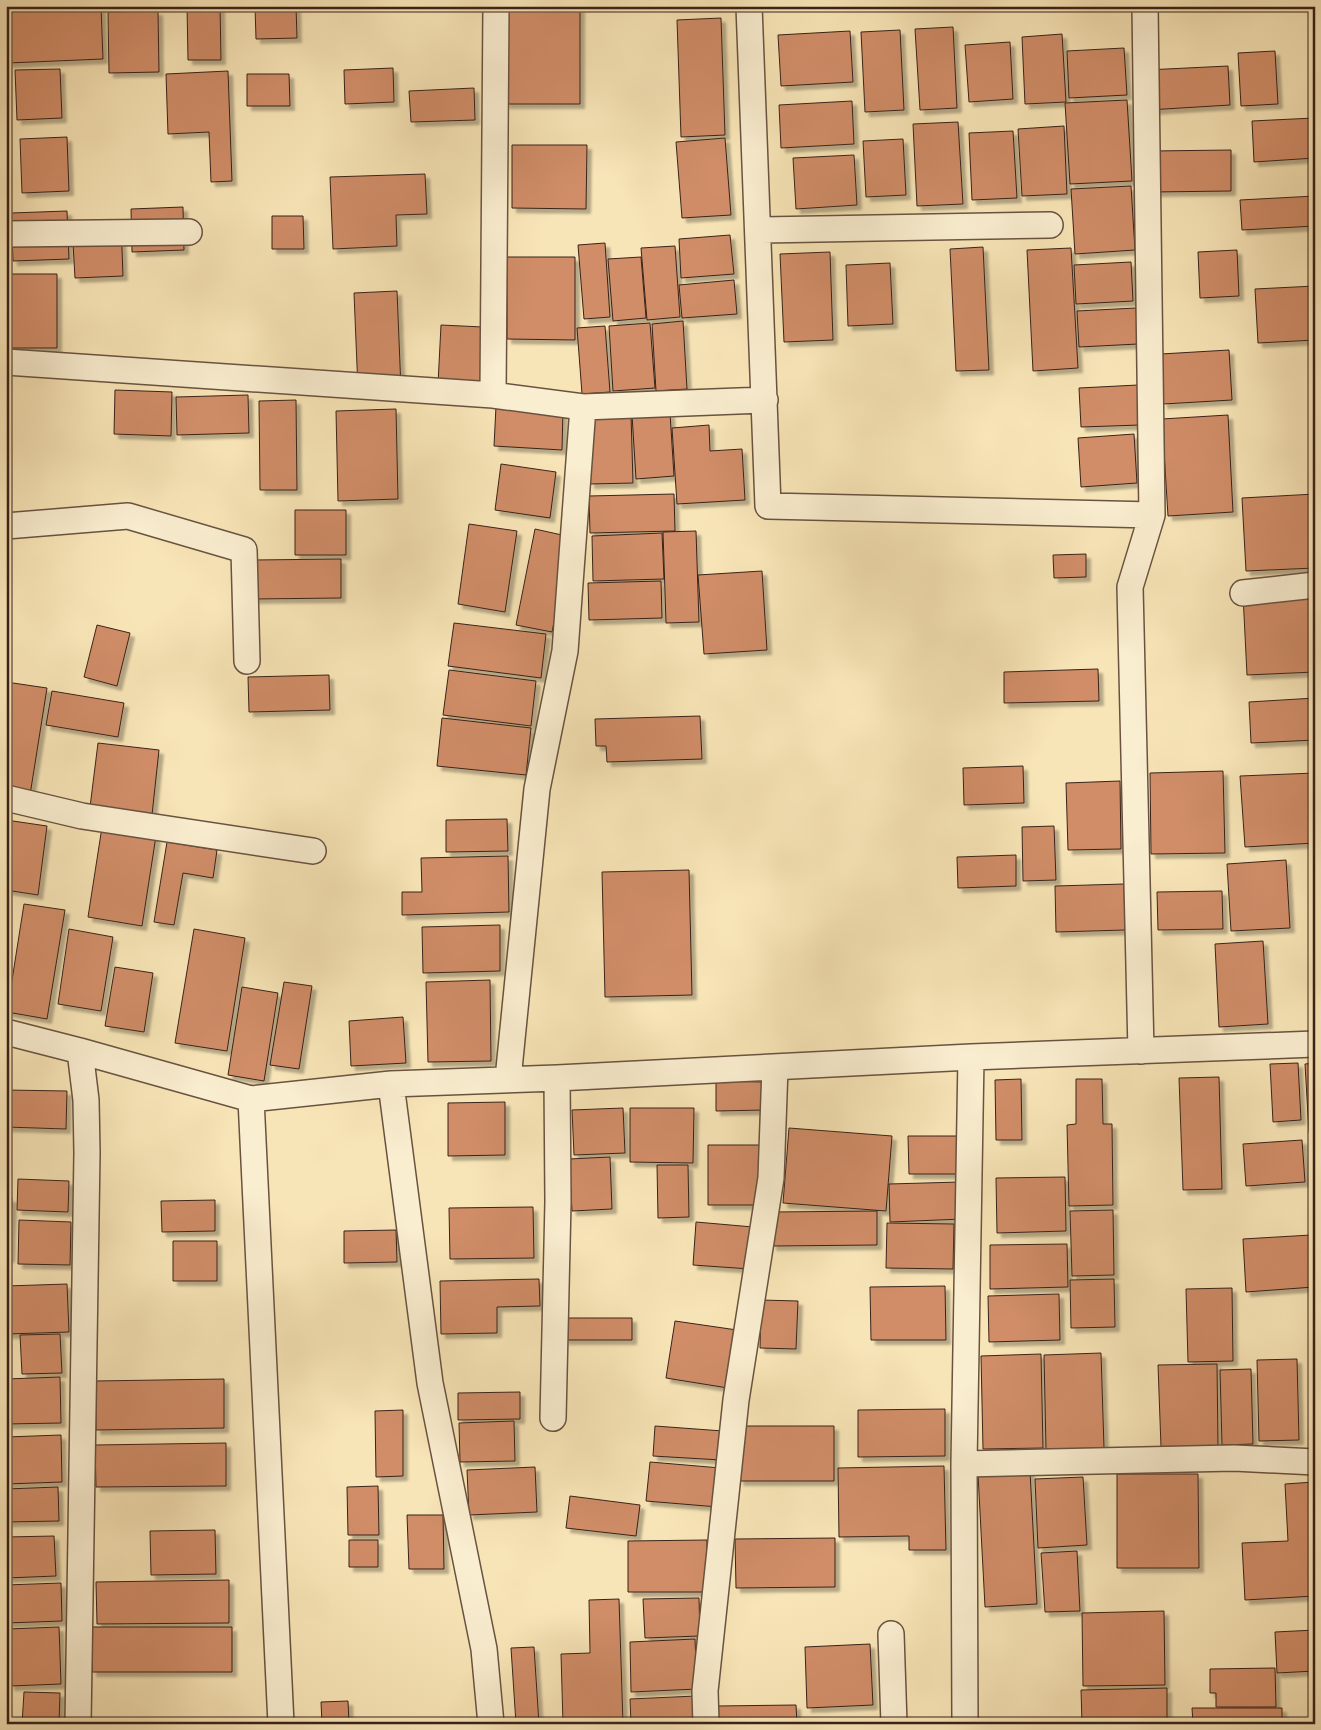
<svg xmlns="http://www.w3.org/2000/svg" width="1321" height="1730" font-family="'Libre Bodoni',serif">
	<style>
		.building { fill: #d08d67; stroke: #392219; filter: url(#shadow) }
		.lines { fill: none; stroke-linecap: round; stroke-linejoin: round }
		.minor-casing { stroke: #695340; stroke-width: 28 }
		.minor { stroke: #faeed0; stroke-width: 25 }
	</style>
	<defs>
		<filter id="shadow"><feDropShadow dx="4.5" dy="4.5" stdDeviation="1" flood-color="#0004"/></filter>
	</defs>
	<rect width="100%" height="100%" fill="#f8e5b7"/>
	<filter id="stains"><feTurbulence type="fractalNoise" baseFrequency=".004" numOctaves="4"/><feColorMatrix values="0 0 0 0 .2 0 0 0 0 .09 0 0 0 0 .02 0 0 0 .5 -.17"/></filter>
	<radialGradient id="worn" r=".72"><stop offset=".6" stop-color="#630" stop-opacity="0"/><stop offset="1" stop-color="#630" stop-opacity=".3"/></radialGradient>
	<!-- building -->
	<path class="building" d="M101,6L103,59L8,63L6,10Z
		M187,6H220L221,60H188Z
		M255,6H296L297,38L256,39Z
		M506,6H580V104H505Z
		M158,11L159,72L109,73L108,12Z
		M721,18L725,135L681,137L677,20Z
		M953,27L957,108L920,110L915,29Z
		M900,30L904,110L865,112L861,32Z
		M850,31L853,82L781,86L778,35Z
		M1062,34L1066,102L1025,104L1022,37Z
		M1010,42L1013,99L969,102L965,45Z
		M1124,48L1127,95L1069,98L1067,51Z
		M1275,51L1278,104L1241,106L1238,53Z
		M1228,66L1230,105L1148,110L1146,70Z
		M393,68L394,102L345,104L344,70Z
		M60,69L62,118L17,120L15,70Z
		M228,71L232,181L211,182L209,132L168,134L166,74Z
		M247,74H289L290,106H247Z
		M474,88L475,120L411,122L409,91Z
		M1127,100L1132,181L1070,184L1065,103Z
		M852,101L854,144L781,148L779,105Z
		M1314,118L1315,158L1254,162L1252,121Z
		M958,122L963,204L917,206L913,124Z
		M1064,126L1067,194L1022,196L1018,129Z
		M1013,131L1017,198L972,200L969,133Z
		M67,137L69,191L22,193L20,139Z
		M725,138L731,215L682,218L676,142Z
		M903,139L906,195L866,197L863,141Z
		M512,145H587L586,209L512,208Z
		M1231,150V191L1153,192L1152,151Z
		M854,155L857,205L796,209L793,158Z
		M425,174L427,214L396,215L397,246L333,249L330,177Z
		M1131,186L1135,250L1075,254L1071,189Z
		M1315,196V226L1242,230L1240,200Z
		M183,207L184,250L132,252L131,209Z
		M67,211L69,259L13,261L11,213Z
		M272,216H303L304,249H272Z
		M121,223L123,276L75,278L72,225Z
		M730,235L734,274L681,278L679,239Z
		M605,243L610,317L584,319L578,245Z
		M675,246L680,317L647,320L641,248Z
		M983,247L989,370L956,371L950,249Z
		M1071,248L1078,368L1033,371L1027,250Z
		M1237,250L1239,296L1200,298L1198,252Z
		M830,252L833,340L784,342L780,254Z
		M507,257H575V340L507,339Z
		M641,257L646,318L613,321L608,259Z
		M1131,262L1133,301L1076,304L1074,265Z
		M890,263L893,324L848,326L846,265Z
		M6,274H57V348H6Z
		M734,280L737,314L682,318L679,285Z
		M1315,286V340L1258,343L1255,289Z
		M397,291L401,389L358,390L354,293Z
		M1136,308L1138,344L1079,347L1077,311Z
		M683,321L687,389L656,391L652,324Z
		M650,323L655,388L613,391L609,326Z
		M441,325L483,327L481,386L438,384Z
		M605,326L610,392L582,394L577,328Z
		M1229,350L1232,400L1163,404L1161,354Z
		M1138,385L1140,425L1081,427L1079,388Z
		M115,390L172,392L171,436L114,434Z
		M248,395L249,433L177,435L176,397Z
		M296,400L297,490H260L259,401Z
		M496,406L563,409L562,450L494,446Z
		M396,409L398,499L338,501L336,411Z
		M670,413L674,476L636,479L632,415Z
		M631,414L633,483L590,484L588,415Z
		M1228,415L1233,512L1168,516L1162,419Z
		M709,425L710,451L742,449L745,500L677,504L672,428Z
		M1134,434L1137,483L1081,487L1078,438Z
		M501,464L556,472L550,518L495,510Z
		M674,494L675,531L590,533L589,496Z
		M1315,494V568L1246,571L1242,498Z
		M295,510H346V555H295Z
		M469,524L517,531L505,612L458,604Z
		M535,529L571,537L552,632L516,625Z
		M696,531L699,622L666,623L663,532Z
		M662,533L664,579L593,581L592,536Z
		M1086,554V577L1054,578L1053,555Z
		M341,559V598L253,599V560Z
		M762,571L767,650L704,654L698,575Z
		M661,581L662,618L589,620L588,583Z
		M1315,591V672L1247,675L1243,595Z
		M454,623L546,634L541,678L448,666Z
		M97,625L130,633L117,686L84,677Z
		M1098,669L1099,701L1004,703V672Z
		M449,670L536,681L531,726L443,715Z
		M329,675L330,710L249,712L248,677Z
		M6,682L47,688L30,795L6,791Z
		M52,691L124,703L118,737L46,725Z
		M1315,698V740L1251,743L1249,702Z
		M700,716L702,759L607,762L606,746H596L595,719Z
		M442,718L531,728L526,775L437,766Z
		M98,743L159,750L152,815L90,807Z
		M1023,766L1024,803L964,805L963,768Z
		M1223,771L1225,853L1151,854L1150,773Z
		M1315,773V843L1245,847L1240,776Z
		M1120,781L1121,849L1068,850L1066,783Z
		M507,819L508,851L446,852V820Z
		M6,820L47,826L38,895L6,890Z
		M1054,826L1056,880L1023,881L1022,827Z
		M102,827L156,836L142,926L88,917Z
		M167,842L217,850L213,878L183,873L174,925L154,922Z
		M1016,855V886L958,888L957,857Z
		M508,856L509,912L402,915V892H422L421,858Z
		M1286,860L1290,928L1231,931L1227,864Z
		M689,870L692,995L605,997L602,872Z
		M1124,884L1125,930L1056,932L1055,886Z
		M1222,891L1223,929L1158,930L1157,892Z
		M24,904L65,910L47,1019L7,1012Z
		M1311,916H1315V989Z
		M500,925V971L423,973L422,927Z
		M69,929L113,937L101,1011L58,1004Z
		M194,929L245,938L227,1051L175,1043Z
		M1263,941L1268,1024L1219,1027L1215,944Z
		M115,967L153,973L144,1032L105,1026Z
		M490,980L491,1061L428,1062L426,982Z
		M284,982L312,986L299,1069L270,1065Z
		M242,987L278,993L264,1081L228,1075Z
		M403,1017L406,1063L351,1066L349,1021Z
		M1298,1063L1301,1120L1273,1122L1270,1064Z
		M1315,1063V1133H1309L1305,1064Z
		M1219,1077L1222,1189L1183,1190L1179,1078Z
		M1021,1079L1022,1140H996L995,1080Z
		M1076,1079H1102L1103,1124H1112L1113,1205L1069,1206L1067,1125L1076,1124Z
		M716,1081L764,1082V1110L716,1111Z
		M6,1090L67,1091L66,1129L6,1127Z
		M505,1102V1155L448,1156V1103Z
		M623,1108L625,1153L574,1155L572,1110Z
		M630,1108H694L693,1163L630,1162Z
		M789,1128L892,1136L886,1211L783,1203Z
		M908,1136H965L966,1174H909Z
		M1302,1140L1305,1182L1246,1186L1243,1144Z
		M708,1145H762V1205H708Z
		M610,1157L612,1209L572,1211L569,1159Z
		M657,1165H688L689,1217L658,1218Z
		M1065,1177L1066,1231L997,1233L996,1178Z
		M18,1179L69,1181L68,1212L17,1210Z
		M960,1182L962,1219L890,1222L889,1184Z
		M6,1198H12L10,1258H6Z
		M215,1200V1231L162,1232L161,1201Z
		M533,1207L534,1258L450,1259L449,1208Z
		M1113,1210L1114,1275L1072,1276L1070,1211Z
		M877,1211V1245L772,1246V1212Z
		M19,1220L71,1222L70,1265L18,1264Z
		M696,1222L753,1227L750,1269L693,1265Z
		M887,1223L954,1224L953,1269L886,1268Z
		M396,1230L397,1262L344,1263V1231Z
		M1311,1235L1314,1287L1246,1292L1243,1239Z
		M173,1241H217V1281H173Z
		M1067,1244L1068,1287L990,1289V1245Z
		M539,1279L540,1306L497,1307V1333L441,1334L440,1281Z
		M1114,1279L1115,1327L1071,1328L1070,1280Z
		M67,1284L69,1332L7,1334L6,1286Z
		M945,1286L946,1340H871L870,1287Z
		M1232,1288L1233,1361L1188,1362L1186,1289Z
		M1059,1294L1060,1340L989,1342L988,1296Z
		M761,1300L798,1301L796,1349L760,1348Z
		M564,1318H632V1340H564Z
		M675,1321L737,1330L728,1388L666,1378Z
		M60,1334L62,1373L22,1374L20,1335Z
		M1101,1353L1104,1448L1046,1449L1044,1355Z
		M1041,1354L1043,1448L983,1449L981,1356Z
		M1297,1359L1299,1440L1259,1441L1257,1360Z
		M1217,1364L1218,1446L1161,1447L1158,1365Z
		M1251,1369L1253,1444L1222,1445L1220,1370Z
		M60,1377L61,1423L6,1424V1379Z
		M224,1379V1428L96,1430L95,1381Z
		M520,1392V1419L458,1420V1393Z
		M945,1409V1456L858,1457V1410Z
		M403,1410V1476L376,1477L375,1411Z
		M514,1421L515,1461L460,1462L459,1423Z
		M655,1426L723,1431L721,1460L653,1456Z
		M739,1426H834V1481H739Z
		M61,1435L62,1482L6,1484V1437Z
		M226,1443V1486L96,1487L95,1445Z
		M650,1462L721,1468L718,1507L646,1501Z
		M944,1466L946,1550H909V1536L839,1537L838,1468Z
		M535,1467L537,1512L469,1515L467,1470Z
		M1030,1471L1037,1604L985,1607L978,1474Z
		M1117,1474H1198L1199,1568H1117Z
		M1083,1477L1087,1545L1038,1548L1035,1479Z
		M1314,1482L1315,1596L1245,1600L1242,1543L1288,1541L1285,1484Z
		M378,1486L379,1535H348L347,1487Z
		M58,1487L59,1521L6,1522V1489Z
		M570,1496L640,1505L636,1536L566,1528Z
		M407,1515H443L444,1569H409Z
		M215,1530L216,1574L151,1575L150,1531Z
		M54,1536L56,1576L6,1578V1537Z
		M835,1538V1587L736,1588L735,1539Z
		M349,1540H378V1567H349Z
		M707,1540V1592H628V1541Z
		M1077,1551L1080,1611L1045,1612L1041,1553Z
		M229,1580V1623L97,1624L96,1582Z
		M61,1583L62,1621L6,1623V1585Z
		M699,1598L700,1636L645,1638L643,1599Z
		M619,1599L623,1724H563L561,1654L590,1653L589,1600Z
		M1164,1611L1165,1685L1083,1686L1082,1613Z
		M59,1627L61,1684L10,1686L8,1629Z
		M92,1627H232V1672H92Z
		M1315,1630V1671L1277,1673L1275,1632Z
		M695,1639L697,1689L631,1692L630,1642Z
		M870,1644L873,1705L807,1708L805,1647Z
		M534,1647L539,1724H516L511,1648Z
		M1275,1668L1276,1707H1216V1693H1210V1669Z
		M1167,1688V1724H1082L1081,1690Z
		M24,1692L60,1693L59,1724H22Z
		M696,1696L698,1724H631L630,1699Z
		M348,1701L349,1724H322L321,1702Z
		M796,1705L797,1724H717V1706Z
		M1192,1708H1282V1724H1193Z"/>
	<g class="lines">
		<!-- minor casing -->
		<g class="minor-casing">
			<path id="minor" d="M749,6L768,506L1152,515
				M758,230L1050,225
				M6,234L189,232
				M6,362L493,395L583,407L765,400
				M493,395L496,6
				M6,526L128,516L244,550L247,661
				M1243,593L1315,585
				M6,798L82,816L313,851
				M6,1032L80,1051L251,1099L391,1084L557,1078L971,1057L1315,1044
				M1141,1051L1130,587L1152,515L1145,6
				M508,1079L537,789L565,651L583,407
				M391,1084L430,1383L484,1649L491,1724
				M251,1099L281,1724
				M553,1418L558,1202L557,1078
				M964,1464L1234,1458L1315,1462
				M891,1634L894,1724
				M78,1724L87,1153L86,1100L80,1051
				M706,1724L705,1691L736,1400L771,1178L775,1068
				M965,1724L964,1464L971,1057"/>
		</g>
		<!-- minor -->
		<use href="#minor" class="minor"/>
	</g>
	<!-- margin -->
	<rect width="1321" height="1730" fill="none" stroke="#f8e5b7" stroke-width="25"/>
	<rect x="8" y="8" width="1306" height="1715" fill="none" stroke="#392219" stroke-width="2.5"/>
	<rect x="12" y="12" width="1296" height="1705" fill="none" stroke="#392219"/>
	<rect width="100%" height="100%" filter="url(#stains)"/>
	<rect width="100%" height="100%" fill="url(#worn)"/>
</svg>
